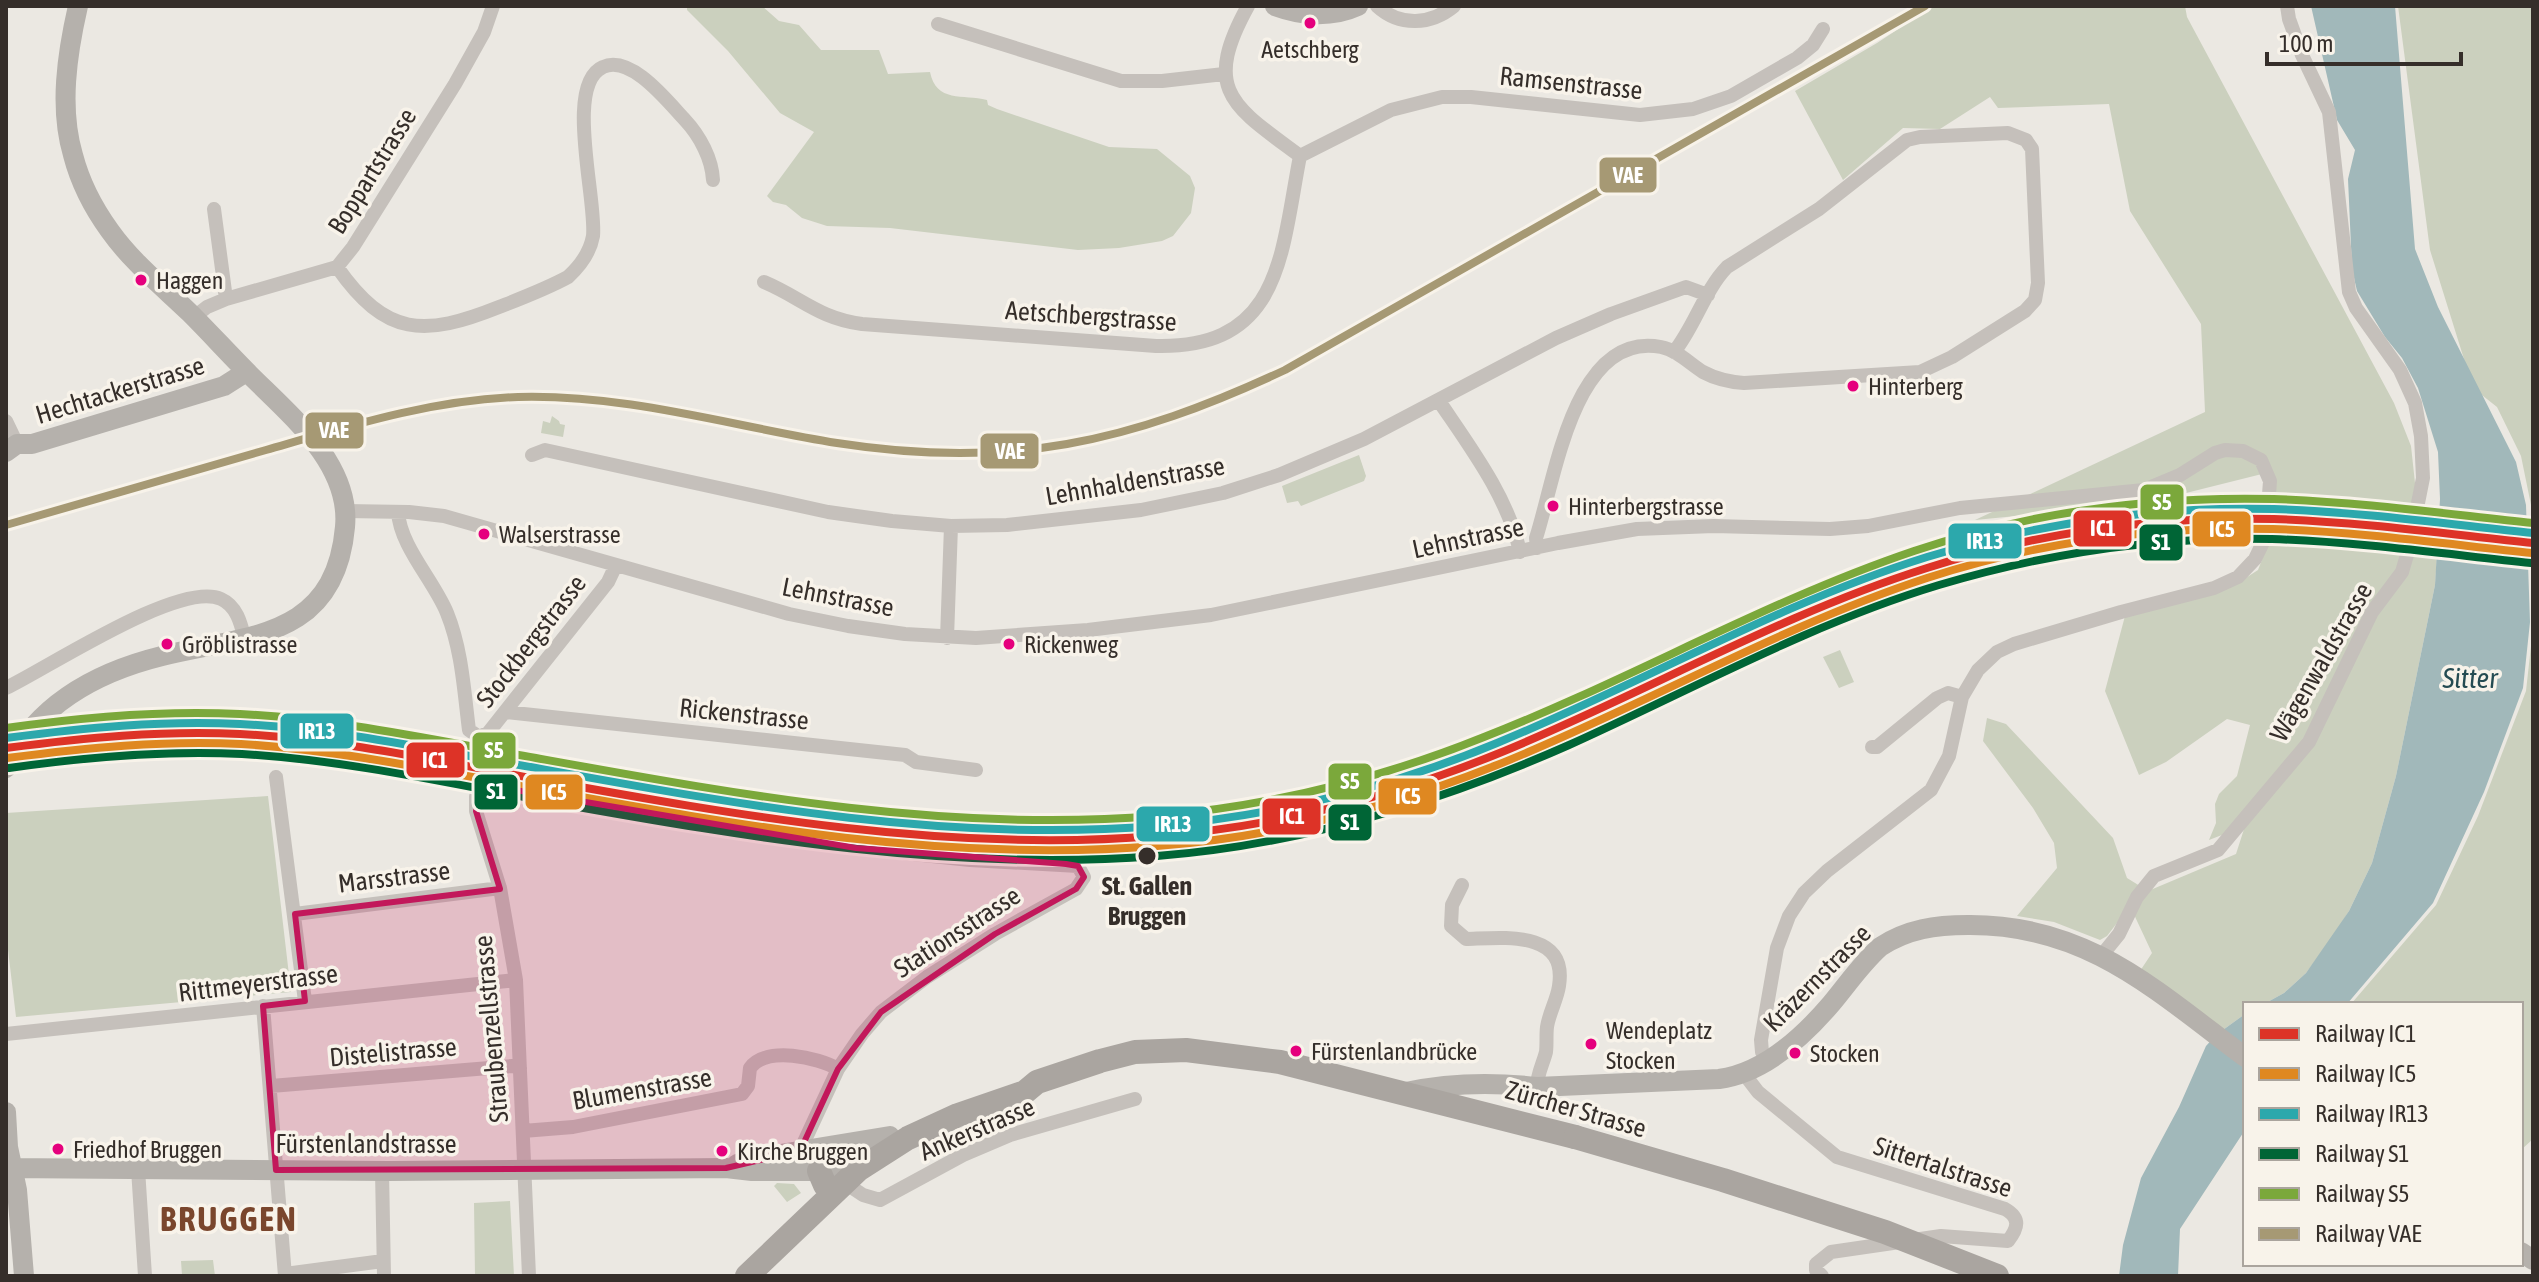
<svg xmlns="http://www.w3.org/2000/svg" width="2539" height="1282" font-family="'Asap Condensed',sans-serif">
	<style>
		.green { fill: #cbd0be }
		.water { fill: #a1b8ba }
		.pier { fill: #ebe8e2 }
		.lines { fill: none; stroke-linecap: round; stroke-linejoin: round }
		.street { stroke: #c5c0bb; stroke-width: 14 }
		.secondary { stroke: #b5b1ac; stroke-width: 20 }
		.primary { stroke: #aaa5a0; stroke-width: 24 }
		.primary-bridge { stroke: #aaa5a0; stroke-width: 24 }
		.rail-1-casing { stroke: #f8f3ea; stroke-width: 14 }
		.rail-2-casing { stroke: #f8f3ea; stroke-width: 14 }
		.rail-3-casing { stroke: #f8f3ea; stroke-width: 14 }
		.rail-4-casing { stroke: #f8f3ea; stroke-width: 14 }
		.rail-5-casing { stroke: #f8f3ea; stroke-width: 14 }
		.rail-6-casing { stroke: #f8f3ea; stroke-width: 14 }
		.rail-1 { stroke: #dd3327; stroke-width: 8 }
		.rail-2 { stroke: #df8821; stroke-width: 8 }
		.rail-3 { stroke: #2ca8ac; stroke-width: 8 }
		.rail-4 { stroke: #006536; stroke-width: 8 }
		.rail-5 { stroke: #7ba83b; stroke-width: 8 }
		.rail-6 { stroke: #a69974; stroke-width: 8 }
		.marked { fill: #c2185b; fill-opacity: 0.2; stroke: #c2185b; stroke-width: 6; stroke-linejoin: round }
		.bus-dot { fill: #e5007d; stroke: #f8f3ea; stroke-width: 3 }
		.stop-dot { fill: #352e2a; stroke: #f8f3ea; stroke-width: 3 }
		.labels { text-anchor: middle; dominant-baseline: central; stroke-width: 7; stroke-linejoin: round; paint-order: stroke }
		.bus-label { font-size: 24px; fill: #352e2a; stroke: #f8f3ea; text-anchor: start }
		.street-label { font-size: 26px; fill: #352e2a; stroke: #f8f3ea }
		.stop-label { font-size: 26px; font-weight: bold; fill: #352e2a; stroke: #f8f3ea }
		.water-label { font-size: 28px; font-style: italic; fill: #244b52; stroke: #f8f3ea }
		.district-label { font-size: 34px; font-weight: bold; letter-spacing: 2px; fill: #7a462d; stroke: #f8f3ea }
		.line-badge { stroke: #f8f3ea; stroke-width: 3 }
		.badge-label { font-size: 22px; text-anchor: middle; font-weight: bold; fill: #fff }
	</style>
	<rect width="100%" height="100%" fill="#ebe8e2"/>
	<!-- green -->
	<path class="green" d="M687,6H762L779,21L799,25L821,50H879L888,74L930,72C936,103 963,94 987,100L988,105L997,109L1109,147L1157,149L1190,176L1195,188L1191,213L1173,236L1162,241L1119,248L1078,250L890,228L827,226L802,218L786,205L773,202L767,196L814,132L780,113L728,51L687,10Z
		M1933,6H2185L2187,17L2394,403L2411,446L2415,483L2438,540L2435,585L2396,776L2372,863L2349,911L2330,941L2306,973L2284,993L2264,1004H2245V1014L2216,1035L2136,977L2152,953L2130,906L2107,936L2100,940L2054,922L2017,916L2057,868L2054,843L2033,808L1983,741L1987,718L2006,724L2113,838L2127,878L2148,891L2236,854L2245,826L2209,840L2216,823L2215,804L2219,794L2237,776L2250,725L2227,719L2166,762L2139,775L2105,691L2125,616L2235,585L2258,570L2274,529L2277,498L2262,474L2146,503L1975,520L2205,412L2201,324L2130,211L2109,104L1998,108L1990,97L1940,129L1903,128L1843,180L1795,91L1877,43Z
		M2398,6H2533V542L2531,505L2521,456L2497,407L2473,388L2430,250Z
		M552,416L559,421L560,424L565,425L563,437L541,433L543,421L550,423Z
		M1359,455L1366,476L1364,481L1301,506L1298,501L1287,503L1282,486Z
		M2533,628V1139L2521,1150V1004H2351L2436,905L2478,816L2526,691Z
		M1840,650L1854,682L1839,688L1823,657Z
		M268,796L291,992L16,1017L6,933V813Z
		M777,1183L794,1184L801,1193L787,1202L774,1186Z
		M510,1201L514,1276H475L474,1203Z
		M213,1260L215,1276L182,1275L181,1261Z"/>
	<!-- water -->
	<path class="water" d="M2311,6H2395L2415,249L2438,307L2516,462L2526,505L2530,622L2523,688L2484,792L2433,903L2347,1004H2264L2284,993L2306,973L2349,911L2372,863L2396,776L2435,585L2440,499L2438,452L2418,388L2402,358L2385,337L2357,291L2352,269L2348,179L2355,150L2337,120Z
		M2245,1014V1130L2180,1229L2178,1276H2119L2123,1245L2141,1178L2179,1107L2206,1046L2216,1035Z"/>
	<!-- pier -->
	<path class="pier" d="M2436,511L2530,521L2531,548L2434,538Z"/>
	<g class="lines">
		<!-- street -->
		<path class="street" d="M1377,6C1400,27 1431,25 1454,6
			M938,24L1121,81H1162L1224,74
			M1300,156L1391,110L1442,97H1471L1640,115L1693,109L1731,96L1797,58L1813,45L1823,29
			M214,209L226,299
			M337,267C386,337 424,337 499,307C522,298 546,289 568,277C580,266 590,253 593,236C597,200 564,84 603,67C631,54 668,102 685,120C700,136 712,159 713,180
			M764,282C802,298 818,318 862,324L1156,346C1282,349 1281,253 1300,156C1233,106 1201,91 1248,6
			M194,317L207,307L226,299L337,267L353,247L455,84L484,32L493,6
			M1439,401C1470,447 1508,497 1520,552
			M6,421L17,444
			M532,455L545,450L828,512L892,521L951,526L1007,525L1141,510L1223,493L1279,475L1364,439L1556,338L1611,314L1686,287L1708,295
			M345,511L409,512L444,516L789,614L848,626L905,634L976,638L1088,630L1211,615L1558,543L1637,529L1714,526L1830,529L1868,526L1960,508L2144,490L2180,475L2215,453L2225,450L2243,451L2261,460L2270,481L2266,536L2255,559L2238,577L2214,588L2121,612L2014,644L1997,652L1978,670L1962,697L1949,756L1931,790L1827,871L1804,893L1789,916L1777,948L1761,1040L1762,1052L1768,1060
			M398,512C400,546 434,581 447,613C462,650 464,691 469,730L479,737L488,733L608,582L616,565
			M1537,548L1536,538C1555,480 1574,330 1661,347C1677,350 1690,364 1703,372C1716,379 1730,382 1744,383L1920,372L1952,357L2025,311L2035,300L2038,283L2032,149L2026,140L2008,133L1920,137L1907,140L1819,209L1727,267C1704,291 1695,326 1674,352
			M947,638L951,526
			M6,688C48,668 180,580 221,599C237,606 241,624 245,640
			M505,712L905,755L916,762L976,770
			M1872,747H1877L1937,698L1948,693L1962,697
			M276,777L305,1001
			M1462,885L1452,905L1451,926L1466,939C1501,938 1568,929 1559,986C1557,1000 1549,1013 1547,1027C1546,1035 1547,1044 1546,1052C1543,1064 1537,1074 1537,1087
			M295,914L500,888
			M2102,955L2119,934L2137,897L2154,876L2218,850L2309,742L2372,612L2402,572L2409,548L2423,478L2421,436L2415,403L2400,370L2356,308L2349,292L2329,112L2302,55L2289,19L2287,6
			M263,1006L285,1276
			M6,1034L516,980
			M1745,1075L1758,1092L1837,1157L2005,1209C2021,1218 2018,1228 2008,1241L1941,1236L1831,1252L1816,1264V1270L1822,1276
			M271,1086L512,1066L520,1068
			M523,1131L573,1127L742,1094L748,1086L750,1068C766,1046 818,1057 838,1069
			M138,1169L145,1276
			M382,1171L384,1276
			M845,1183L863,1195L880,1200L963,1155L1010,1135L1135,1099
			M285,1274L383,1261
			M529,1276L516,980L500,888L476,811V796L486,785L856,848L970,860L1078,866L1084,877L1076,889L995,934L927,977L881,1012L862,1034L838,1069L798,1155"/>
		<!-- secondary -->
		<path class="secondary" d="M1275,6C1302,16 1332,18 1358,6
			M6,452L17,444H32L224,386L246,372
			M6,768C36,705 97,672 162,656C246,635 335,640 345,527C351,464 289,414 249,374C229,354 210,333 190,313C163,287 132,262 110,231C94,209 80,182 73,155C59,108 67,54 78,6
			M1406,1092C1448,1083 1493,1082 1537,1087L1719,1079C1764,1073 1802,1038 1831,1004C1847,985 1861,964 1880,947C1907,929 1936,925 1968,925C2087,924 2155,990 2245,1057
			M6,1112L8,1147L17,1190L24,1276
			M737,1164L750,1159L890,1136
			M6,1168L389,1171L726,1168L752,1171H840
			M2521,1252L2533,1260"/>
		<!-- primary -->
		<path class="primary" d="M819,1171L825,1185
			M747,1276L858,1170L908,1138L958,1115L1025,1092L1037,1082L1100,1061L1135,1052L1186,1050L1280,1062L1575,1137"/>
		<!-- primary-bridge -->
		<path class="primary-bridge" d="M1575,1137L1723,1180L1885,1232L1997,1276"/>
		<!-- rail-1 casing -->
		<g class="rail-1-casing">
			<path id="rail-1" d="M6,748C83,738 161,730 240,734C339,739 438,761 536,779C741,816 947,853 1156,836C1273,827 1389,798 1497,754C1642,695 1778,615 1927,568C2039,532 2156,516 2274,519C2360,522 2447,534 2533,543"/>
		</g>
		<!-- rail-2 casing -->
		<g class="rail-2-casing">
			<path id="rail-2" d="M7,758C85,748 163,740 241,744C340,750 439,771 537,789C742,826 947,863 1157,846C1273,837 1389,808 1497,765C1642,707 1778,627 1927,578C2038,542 2156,526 2273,529C2360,532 2446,544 2532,553"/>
		</g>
		<!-- rail-3 casing -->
		<g class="rail-3-casing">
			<path id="rail-3" d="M6,738C83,728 161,720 240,724C339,729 438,751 536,768C741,805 947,843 1156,826C1273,816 1389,788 1497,743C1641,684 1777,604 1927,557C2039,523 2156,506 2274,509C2360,512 2447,524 2533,533"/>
		</g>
		<!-- rail-4 casing -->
		<g class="rail-4-casing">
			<path id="rail-4" d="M9,768C86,757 164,750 242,754C346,760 448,783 550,802C751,838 952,872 1157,856C1300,845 1438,803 1569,745C1691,690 1810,624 1939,585C2047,553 2159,536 2272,539C2359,542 2445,554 2531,563"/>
		</g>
		<!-- rail-5 casing -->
		<g class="rail-5-casing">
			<path id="rail-5" d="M6,728C83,717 161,710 240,714C339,719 438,741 536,758C741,795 947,833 1156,816C1269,806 1380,779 1484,737C1630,680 1766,601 1914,551C2030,512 2152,496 2274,499C2360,502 2447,514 2533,523"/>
		</g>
		<!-- rail-6 casing -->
		<g class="rail-6-casing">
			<path id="rail-6" d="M6,525C93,500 180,475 266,450C349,426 431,400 518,397C627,394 731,426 837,443C1009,470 1129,443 1285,370L1925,6"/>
		</g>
		<!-- rail-1 -->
		<use href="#rail-1" class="rail-1"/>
		<!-- rail-2 -->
		<use href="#rail-2" class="rail-2"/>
		<!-- rail-3 -->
		<use href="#rail-3" class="rail-3"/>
		<!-- rail-4 -->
		<use href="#rail-4" class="rail-4"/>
		<!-- rail-5 -->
		<use href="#rail-5" class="rail-5"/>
		<!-- rail-6 -->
		<use href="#rail-6" class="rail-6"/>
	</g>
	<!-- marked area -->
	<path class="marked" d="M486,785L856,848L1066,864L1078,866L1084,877L1076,889L995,934L881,1012L838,1069L800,1151L726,1168L276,1170L263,1006L305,1001L295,914L500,889L476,811Z"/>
	<!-- markers -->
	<g class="bus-dot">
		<circle cx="1310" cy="23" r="7"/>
		<circle cx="141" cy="280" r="7"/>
		<circle cx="1853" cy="386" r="7"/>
		<circle cx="1553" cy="506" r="7"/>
		<circle cx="484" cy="534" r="7"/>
		<circle cx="167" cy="644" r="7"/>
		<circle cx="1009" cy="644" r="7"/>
		<circle cx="1591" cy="1044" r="7"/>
		<circle cx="1296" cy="1051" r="7"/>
		<circle cx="1795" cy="1053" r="7"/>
		<circle cx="58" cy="1149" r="7"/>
		<circle cx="722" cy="1151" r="7"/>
	</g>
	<circle class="stop-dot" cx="1147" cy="856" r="10"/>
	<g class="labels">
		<!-- bus labels -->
		<g class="bus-label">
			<text x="1310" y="49" text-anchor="middle">Aetschberg</text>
			<text x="156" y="280">Haggen</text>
			<text x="1868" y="386">Hinterberg</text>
			<text x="1568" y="506">Hinterbergstrasse</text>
			<text x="499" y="534">Walserstrasse</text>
			<text x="182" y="644">Gröblistrasse</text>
			<text x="1024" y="644">Rickenweg</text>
			<text x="1606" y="1030">Wendeplatz<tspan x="1606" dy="30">Stocken</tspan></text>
			<text x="1311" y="1051">Fürstenlandbrücke</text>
			<text x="1810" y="1053">Stocken</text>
			<text x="73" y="1149">Friedhof Bruggen</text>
			<text x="737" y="1151">Kirche Bruggen</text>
		</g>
		<!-- street labels -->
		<g class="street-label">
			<text transform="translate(1571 83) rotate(6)">Ramsenstrasse</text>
			<text transform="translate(372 171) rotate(-58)">Boppartstrasse</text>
			<text transform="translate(1091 316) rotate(4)">Aetschbergstrasse</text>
			<text transform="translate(120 390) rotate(-17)">Hechtackerstrasse</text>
			<text transform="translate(1135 481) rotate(-10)">Lehnhaldenstrasse</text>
			<text transform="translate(1468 538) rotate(-12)">Lehnstrasse</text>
			<text transform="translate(838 597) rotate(11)">Lehnstrasse</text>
			<text transform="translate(531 641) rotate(-52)">Stockbergstrasse</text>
			<text transform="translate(2321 662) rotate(-60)">Wägenwaldstrasse</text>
			<text transform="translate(744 714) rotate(6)">Rickenstrasse</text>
			<text transform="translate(394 877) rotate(-7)">Marsstrasse</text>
			<text transform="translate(957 932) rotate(-33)">Stationsstrasse</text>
			<text transform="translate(1817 978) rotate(-45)">Kräzernstrasse</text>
			<text transform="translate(258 983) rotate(-7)">Rittmeyerstrasse</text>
			<text transform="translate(491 1029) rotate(-95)">Straubenzellstrasse</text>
			<text transform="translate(393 1052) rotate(-5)">Distelistrasse</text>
			<text transform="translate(642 1089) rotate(-10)">Blumenstrasse</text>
			<text transform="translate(1576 1109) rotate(16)">Zürcher Strasse</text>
			<text transform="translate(977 1129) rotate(-23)">Ankerstrasse</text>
			<text x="366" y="1144">Fürstenlandstrasse</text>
			<text transform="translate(1943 1167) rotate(18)">Sittertalstrasse</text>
		</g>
		<!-- stop labels -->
		<g class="stop-label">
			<text x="1147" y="886">St. Gallen<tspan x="1147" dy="30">Bruggen</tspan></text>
		</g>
		<!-- water labels -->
		<g class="water-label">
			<text x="2470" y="678">Sitter</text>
		</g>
		<!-- district labels -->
		<g class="district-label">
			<text x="229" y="1218">BRUGGEN</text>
		</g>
	</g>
	<g class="line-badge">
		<rect x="1598" y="156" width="60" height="38" rx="8" fill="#a69974"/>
		<rect x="304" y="411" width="61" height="39" rx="8" fill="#a69974"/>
		<rect x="979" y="432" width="61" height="38" rx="8" fill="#a69974"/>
		<rect x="2139" y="483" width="46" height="38" rx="8" fill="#7ba83b"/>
		<rect x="2072" y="509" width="61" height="39" rx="8" fill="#dd3327"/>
		<rect x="2191" y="510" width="61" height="38" rx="8" fill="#df8821"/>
		<rect x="1947" y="522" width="76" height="38" rx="8" fill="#2ca8ac"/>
		<rect x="2138" y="523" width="46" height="39" rx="8" fill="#006536"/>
		<rect x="279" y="712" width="76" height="38" rx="8" fill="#2ca8ac"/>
		<rect x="471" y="731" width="46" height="39" rx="8" fill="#7ba83b"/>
		<rect x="405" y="741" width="61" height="38" rx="8" fill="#dd3327"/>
		<rect x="1327" y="762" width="46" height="39" rx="8" fill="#7ba83b"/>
		<rect x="473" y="773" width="46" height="38" rx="8" fill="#006536"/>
		<rect x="524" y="773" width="60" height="38" rx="8" fill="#df8821"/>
		<rect x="1377" y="777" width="61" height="39" rx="8" fill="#df8821"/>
		<rect x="1261" y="797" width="61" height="39" rx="8" fill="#dd3327"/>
		<rect x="1327" y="803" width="46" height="39" rx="8" fill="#006536"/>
		<rect x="1135" y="805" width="76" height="38" rx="8" fill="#2ca8ac"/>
	</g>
	<g class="badge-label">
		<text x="1628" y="183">VAE</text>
		<text x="334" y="438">VAE</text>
		<text x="1010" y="459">VAE</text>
		<text x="2162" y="510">S5</text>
		<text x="2103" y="536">IC1</text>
		<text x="2222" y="537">IC5</text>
		<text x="1985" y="549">IR13</text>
		<text x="2161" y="550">S1</text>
		<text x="317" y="739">IR13</text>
		<text x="494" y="758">S5</text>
		<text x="435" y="768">IC1</text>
		<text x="1350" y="789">S5</text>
		<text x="496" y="799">S1</text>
		<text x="554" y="800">IC5</text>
		<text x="1408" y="804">IC5</text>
		<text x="1292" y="824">IC1</text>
		<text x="1350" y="830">S1</text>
		<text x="1173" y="832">IR13</text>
	</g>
	<!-- border -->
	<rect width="2539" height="1282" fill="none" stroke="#352e2a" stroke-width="16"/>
	<!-- legend -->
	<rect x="2243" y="1002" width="280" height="264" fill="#f8f3ea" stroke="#aaa49d" stroke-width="2"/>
	<rect x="2259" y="1028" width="40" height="12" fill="#dd3327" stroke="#aaa49d" stroke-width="2"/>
	<text x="2315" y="1042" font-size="24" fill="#352e2a">Railway IC1</text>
	<rect x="2259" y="1068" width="40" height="12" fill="#df8821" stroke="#aaa49d" stroke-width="2"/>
	<text x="2315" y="1082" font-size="24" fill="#352e2a">Railway IC5</text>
	<rect x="2259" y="1108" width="40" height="12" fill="#2ca8ac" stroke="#aaa49d" stroke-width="2"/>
	<text x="2315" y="1122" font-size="24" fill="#352e2a">Railway IR13</text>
	<rect x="2259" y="1148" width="40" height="12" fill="#006536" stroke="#aaa49d" stroke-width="2"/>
	<text x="2315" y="1162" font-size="24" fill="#352e2a">Railway S1</text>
	<rect x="2259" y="1188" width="40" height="12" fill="#7ba83b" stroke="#aaa49d" stroke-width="2"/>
	<text x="2315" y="1202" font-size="24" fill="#352e2a">Railway S5</text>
	<rect x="2259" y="1228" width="40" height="12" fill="#a69974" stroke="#aaa49d" stroke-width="2"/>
	<text x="2315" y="1242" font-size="24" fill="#352e2a">Railway VAE</text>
	<!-- scale -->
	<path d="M2267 52v12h194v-12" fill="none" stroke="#352e2a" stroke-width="4"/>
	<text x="2279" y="52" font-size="24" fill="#352e2a" stroke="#f8f3ea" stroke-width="6" paint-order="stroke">100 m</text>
</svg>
